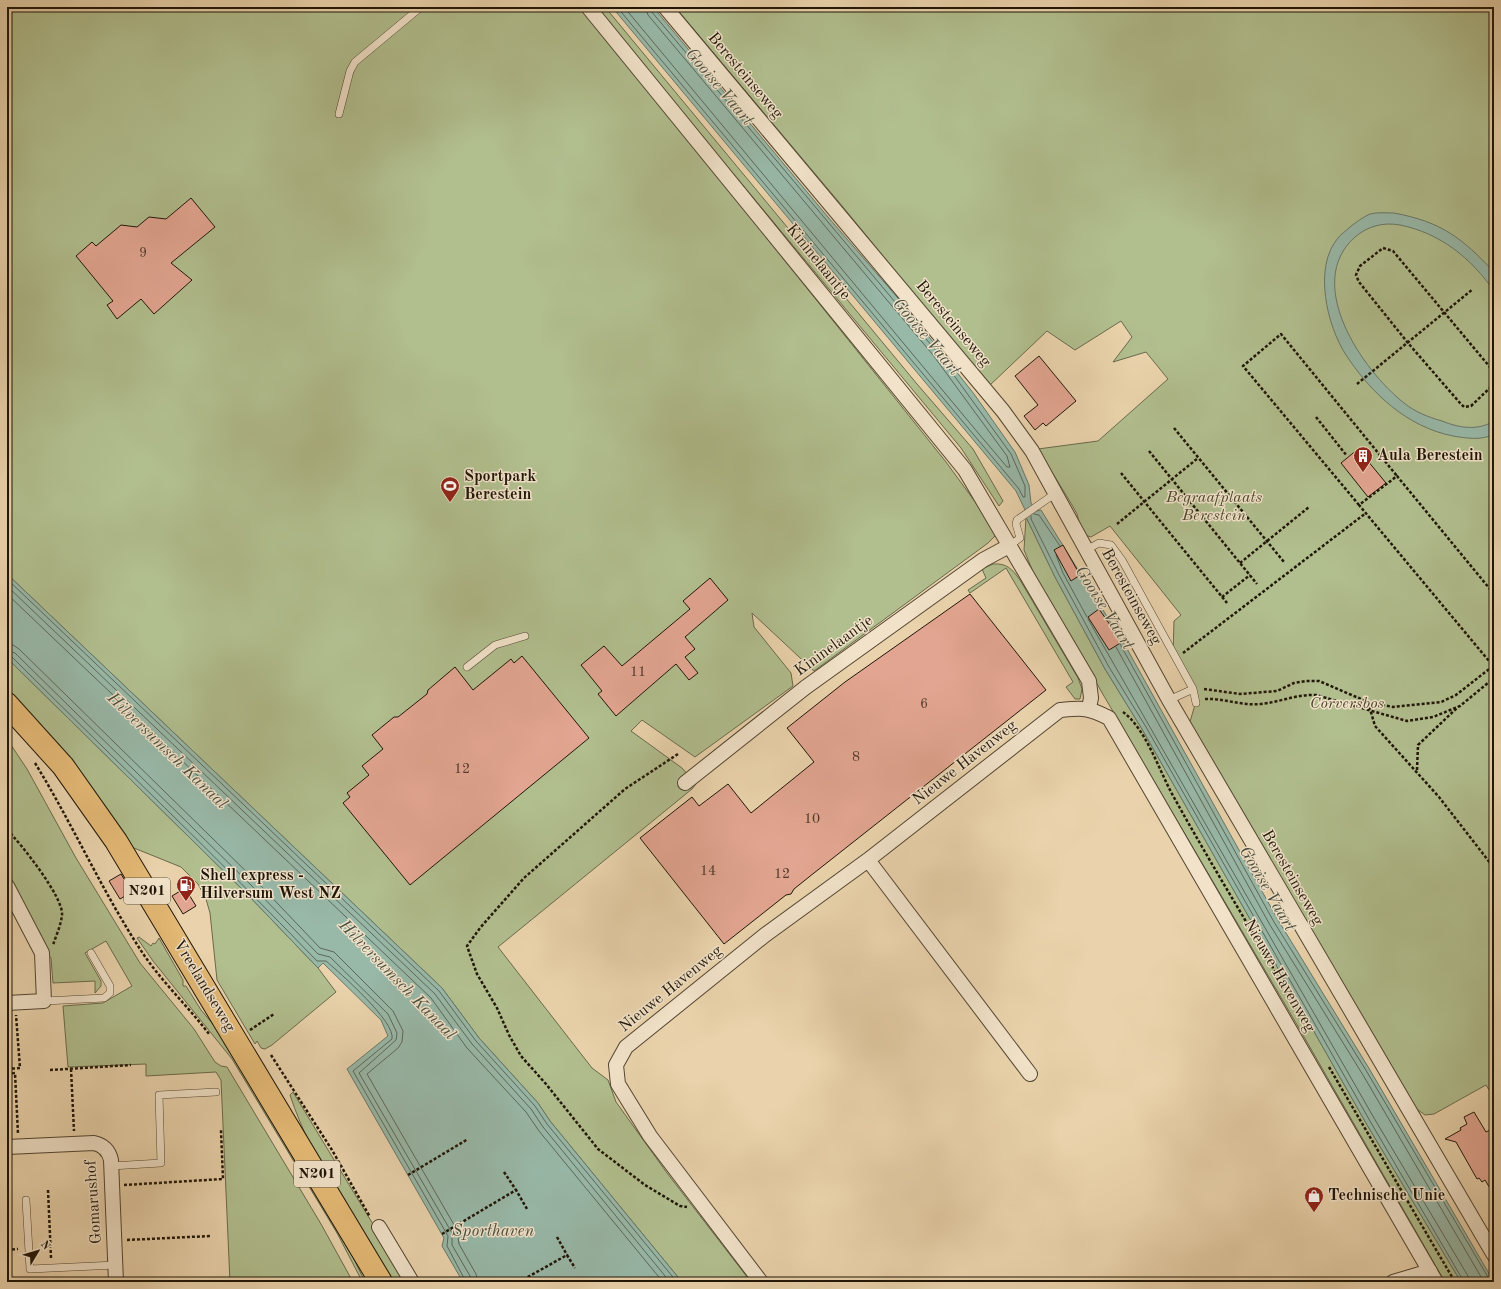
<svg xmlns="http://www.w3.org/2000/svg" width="1501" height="1289" font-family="'Old Standard TT',serif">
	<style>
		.green { fill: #b1be8e; stroke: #686a4b }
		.water { fill: #98b8a8; stroke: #687768 }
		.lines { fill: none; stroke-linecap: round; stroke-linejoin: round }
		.shore { stroke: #5c6758; stroke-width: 1 }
		.building { fill: #e2a591; stroke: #201608 }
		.lane-casing { stroke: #524531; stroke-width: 8 }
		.street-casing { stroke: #524531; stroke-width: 16 }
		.primary-casing { stroke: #201608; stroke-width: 24 }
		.path { stroke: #201608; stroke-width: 2.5; stroke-dasharray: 3 2; stroke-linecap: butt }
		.lane { stroke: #f1e2c9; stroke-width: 7 }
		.street { stroke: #f1e2c9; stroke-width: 14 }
		.primary { stroke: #e5ba76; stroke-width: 22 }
		.labels { text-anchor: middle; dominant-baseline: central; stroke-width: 3; stroke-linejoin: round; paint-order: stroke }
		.number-label { font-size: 14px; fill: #503a2a }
		.shield { fill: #f1e2c9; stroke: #5f5342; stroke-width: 1 }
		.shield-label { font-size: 15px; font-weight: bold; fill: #201608 }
		.street-label { font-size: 16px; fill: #201608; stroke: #f1e2c9 }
		.poi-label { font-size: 16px; font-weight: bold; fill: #201608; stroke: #f1e2c9; text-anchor: start }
		.park-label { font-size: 16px; font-style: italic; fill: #4c4830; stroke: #f1e2c9 }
		.water-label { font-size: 17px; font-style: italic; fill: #4a4f40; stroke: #f1e2c9 }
	</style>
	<rect width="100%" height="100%" fill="#ead3ac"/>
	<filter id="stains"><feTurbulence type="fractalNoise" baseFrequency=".005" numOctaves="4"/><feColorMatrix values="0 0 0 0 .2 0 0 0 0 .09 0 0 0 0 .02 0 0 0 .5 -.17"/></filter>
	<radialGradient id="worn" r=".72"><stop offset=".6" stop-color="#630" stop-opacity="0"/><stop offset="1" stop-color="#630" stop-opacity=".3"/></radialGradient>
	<!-- green -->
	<path class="green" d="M7,7H582L946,462L998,533L988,543L814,671L752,613L754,627L791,673L793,686L695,757L642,720L631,731L682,768L696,784L692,789L498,947L592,1068L608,1080L616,1102L667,1173L751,1282H682L550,1121L538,1103L479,1038L442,988L7,574Z
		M595,7H605L917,384L973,449L1003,501L999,506L961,448Z
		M675,7H1494V1098L1486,1085L1434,1114L1425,1115L1414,1107L1189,725L1197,698L1173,654L1174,621L1181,615L1110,526L1091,537L1082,534L1077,514L1072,505L1038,449L1098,441L1168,379L1146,352L1113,362L1132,337L1121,321L1075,350L1047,331L989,386L843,207Z
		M1026,517L1055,577L1105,669L1142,729L1366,1123L1461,1282H1445L1296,1023L1101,691L1074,641L1038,584L1024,550Z
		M993,564C1007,563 1012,569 1020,580L1078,678L1082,689L1080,699H1075L1066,687L1073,682L1006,568L970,593L968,590L986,578L982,569Z
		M7,658L248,895L318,968L336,992L272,1045L265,1049L261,1048L257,1041L255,1044L217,980L210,913L206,899L198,884L181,867L124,844L23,707L7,691Z
		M7,739L27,769L76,858L140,963L194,1029L215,1062L221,1066L227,1067L321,1224L353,1282H230L221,1080L216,1072L146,1076V1064L68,1067L63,1006L103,1003L132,986L106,941L85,953L101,981V986L95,993V981L53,983L51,958L47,953L7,874Z
		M139,937L151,946L153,943L155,944L159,938L183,980V986H186L201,1010L228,1042L342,1234L365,1282L362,1281L337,1233L232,1059L153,961L137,938Z
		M293,1092L408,1282H390C355,1221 312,1162 290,1095Z"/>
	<!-- water -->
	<path class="water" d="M612,7H653L828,217L903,304L974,394L1015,452L1029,485L1031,503L1036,511L1041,510L1126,647L1278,920L1370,1070L1494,1282H1461L1366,1123L1142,729L1105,669L1055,577L1026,517L1028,516L1016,491Z
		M1394,213C1442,222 1462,238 1494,272V291C1471,258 1440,233 1400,225C1383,222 1368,226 1355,237C1303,283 1362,370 1404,403C1415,412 1428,417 1442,421C1459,428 1478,431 1494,421V434C1482,441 1465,438 1453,436C1407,427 1371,393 1346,355C1327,326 1313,267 1338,238C1341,234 1346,231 1350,227C1355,223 1363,217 1370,214C1377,212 1387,213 1394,213Z
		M7,574L442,988L479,1038L538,1103L550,1121L682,1282H463L442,1246L444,1238L347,1069L388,1036L381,1020L323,963L318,968L248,895L7,658Z"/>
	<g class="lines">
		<!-- shore -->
		<path class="shore" d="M617,7L1019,489L1023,497H1025V486L1011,454L937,352L651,11L650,7
			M624,7L974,428L1007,467H1010L1007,456L933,355L648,15L645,7
			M1034,514L1039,515L1060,546
			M1031,516V519L1059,575L1109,667L1146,727L1370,1121L1464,1282
			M1056,555L1063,573L1087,617
			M7,579L439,991L476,1041L535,1106L547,1124L677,1282
			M7,586L435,994L472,1044L531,1109L543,1127L670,1282
			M7,594L431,998L467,1048L526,1112L539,1131L663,1282
			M1088,619L1374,1118L1468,1276L1469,1282
			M7,644L13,645L19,649L259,884L320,948L334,952L393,1011L403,1031L402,1042L398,1048L367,1074L457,1230L459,1244L476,1274L478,1282
			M1120,644L1274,922L1367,1072L1491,1282
			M1116,647L1270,925L1363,1075L1484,1282
			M7,650L15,653L255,889L318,954L330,957L388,1014L397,1033L396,1040L359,1073L452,1233V1245L470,1276L472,1282
			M7,655L12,657C113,758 217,857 317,961H326C340,973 396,1022 392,1039L353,1071L448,1236L447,1246L466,1282"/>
	</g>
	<!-- building -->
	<path class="building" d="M191,198L215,227L171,263L192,280L154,314L141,299L117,319L107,305L113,301L76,256L92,242L96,246L121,225L137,227L149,217L166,219Z
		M1039,356L1076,401L1046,426L1043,423L1035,430L1024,416L1038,405L1015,376Z
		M1358,449L1386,483L1368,497L1341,463Z
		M1063,545L1080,575L1071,581L1054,550Z
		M710,578L728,600L685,637L695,649L685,657L698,673L689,680L676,664L616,716L598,694L602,691L581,665L604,646L622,666L690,609L683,601Z
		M970,594L1046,690L814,873L794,889L791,894L786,895L724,944L640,838L692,797L699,806L728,784L751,813L814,762L787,728L845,682Z
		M1099,609L1122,642L1109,650L1088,617Z
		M522,656L589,738L410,885L343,803L350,797L347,793L369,775L362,766L383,749L372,735L394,717H398L427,694L428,690L455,667L473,690L511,659L514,663Z
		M121,874L132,892L120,899L109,881Z
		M185,888L196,906L183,914L172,896Z
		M1474,1112L1486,1132L1494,1128V1195L1485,1180L1482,1182L1479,1178L1477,1179L1456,1142L1445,1139L1461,1130L1460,1128L1467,1124L1464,1117Z"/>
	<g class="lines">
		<!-- lane casing -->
		<g class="lane-casing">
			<path id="lane" d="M339,114L350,71L355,62L421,7
				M1009,546L1020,538L1016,524L1017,520L1056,493
				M1086,550L1099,543L1111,545L1122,560L1193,689L1196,703
				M467,667L495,645L525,636
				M1169,700L1193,689
				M44,1001L104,998L110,993V986L91,953
				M111,1166L161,1163L159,1095L216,1092
				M26,1200L30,1269L116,1265"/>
		</g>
		<!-- street casing -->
		<g class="street-casing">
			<path id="street" d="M588,7L965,470L1089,681L1091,698L1089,708
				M665,7L1003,411L1032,451L1169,700L1494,1255
				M685,783L806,687L983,560L1009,546
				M868,860L1030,1074
				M7,886L42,953L44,1001L7,1003
				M7,1147L94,1143C103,1145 109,1151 111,1160L116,1282
				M379,1227L412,1282
				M761,1282L650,1136L618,1084L616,1065L626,1047L765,935L868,860L1060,710C1083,708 1087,707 1109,718L1436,1282
				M1393,1282L1430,1271"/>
		</g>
		<!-- primary casing -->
		<g class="primary-casing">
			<path id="primary" d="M7,704L63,766L116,841L381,1282"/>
		</g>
		<!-- path -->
		<path class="path" d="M1494,372L1393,251L1383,248L1360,266L1356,275L1359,282L1408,343L1460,403L1464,407L1471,406L1494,384
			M1357,384L1473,289
			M1316,417L1347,456
			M1174,428L1284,562
			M1149,451L1257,584
			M1121,473L1227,603
			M1359,505L1243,366L1281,334L1397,476
			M1117,524L1198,458
			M1240,563L1309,507
			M1494,594L1397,476L1359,505L1494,667
			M1222,597L1250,575
			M1183,653L1366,513
			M1204,689L1240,694L1277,691L1294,683L1306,681H1319L1368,702L1393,707L1441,702L1456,695L1493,666
			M1205,699C1224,698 1241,706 1261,704C1280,702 1297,694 1316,695L1407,721L1433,717L1460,706L1494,678
			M1368,702L1375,726L1439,797L1494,868
			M1123,712C1145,728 1158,767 1171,792C1203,850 1238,908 1272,965L1275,975
			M678,754L625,789L524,878L480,928L467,946L477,974L497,1008L509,1035L521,1056L546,1084L598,1149L645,1185L680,1206L687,1207
			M35,763C72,823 101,889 140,949C159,979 187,1005 209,1034
			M1417,770L1418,745L1458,707
			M7,830C20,842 64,898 62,915C61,925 56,936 53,945
			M250,1030L274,1014
			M271,1055L332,1150L370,1217
			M1329,1067L1455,1282
			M7,1069L20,1068L16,1015
			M71,1069L74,1131
			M50,1070L131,1065
			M7,1074L15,1073L18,1134
			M504,1172L516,1190
			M408,1175L468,1139
			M124,1185L223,1179L221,1130
			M48,1190L51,1258
			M442,1234L516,1190L527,1209
			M557,1237L567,1255
			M127,1240L210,1236
			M7,1250L18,1249
			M519,1282L567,1255L575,1268"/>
		<!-- lane -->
		<use href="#lane" class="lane"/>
		<!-- street -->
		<use href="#street" class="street"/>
		<!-- primary -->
		<use href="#primary" class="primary"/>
	</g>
	<!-- icons -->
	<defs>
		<g id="building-pin" transform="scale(1)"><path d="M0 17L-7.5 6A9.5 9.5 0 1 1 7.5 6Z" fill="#8f2418" stroke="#f1e2c9"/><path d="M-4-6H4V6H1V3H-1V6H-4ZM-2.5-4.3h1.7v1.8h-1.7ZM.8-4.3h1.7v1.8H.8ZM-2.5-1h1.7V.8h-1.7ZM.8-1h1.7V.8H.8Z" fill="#fff"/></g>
		<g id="stadium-pin" transform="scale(1)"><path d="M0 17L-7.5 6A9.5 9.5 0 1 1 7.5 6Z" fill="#8f2418" stroke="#f1e2c9"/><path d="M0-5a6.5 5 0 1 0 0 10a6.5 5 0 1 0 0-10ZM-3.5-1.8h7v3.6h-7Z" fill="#fff"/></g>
		<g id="fuel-pin" transform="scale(1)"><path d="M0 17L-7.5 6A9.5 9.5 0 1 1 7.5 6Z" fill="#8f2418" stroke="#f1e2c9"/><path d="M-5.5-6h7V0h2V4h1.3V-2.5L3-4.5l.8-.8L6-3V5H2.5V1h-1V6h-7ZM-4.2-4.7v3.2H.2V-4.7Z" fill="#fff"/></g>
		<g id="shop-pin" transform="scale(1)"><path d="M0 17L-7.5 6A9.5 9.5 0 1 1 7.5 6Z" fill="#8f2418" stroke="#f1e2c9"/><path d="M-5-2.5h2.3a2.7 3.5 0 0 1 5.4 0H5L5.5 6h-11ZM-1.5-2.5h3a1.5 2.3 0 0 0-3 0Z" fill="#fff"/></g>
	</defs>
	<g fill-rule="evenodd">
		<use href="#building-pin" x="1363" y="456"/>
		<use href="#stadium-pin" x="450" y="486"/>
		<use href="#fuel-pin" x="186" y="885"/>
		<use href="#shop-pin" x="1314" y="1196"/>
	</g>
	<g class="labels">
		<!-- number labels -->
		<g class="number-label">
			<text x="143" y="253">9</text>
			<text x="638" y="672">11</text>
			<text x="924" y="704">6</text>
			<text x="856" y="757">8</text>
			<text x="462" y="769">12</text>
			<text x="812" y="819">10</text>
			<text x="708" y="871">14</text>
			<text x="782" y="874">12</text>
		</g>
		<!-- shield labels -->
		<g class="shield">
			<rect x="124" y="878" width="46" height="26" rx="3"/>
			<rect x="294" y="1161" width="46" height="26" rx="3"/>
		</g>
		<g class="shield-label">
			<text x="147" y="891">N201</text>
			<text x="317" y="1174">N201</text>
		</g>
		<!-- street labels -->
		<g class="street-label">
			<text transform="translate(745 76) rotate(50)">Beresteinseweg</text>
			<text transform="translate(818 262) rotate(51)">Kininelaantje</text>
			<text transform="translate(953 324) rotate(50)">Beresteinseweg</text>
			<text transform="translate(1131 597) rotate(61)">Beresteinseweg</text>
			<text transform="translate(834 646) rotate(-36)">Kininelaantje</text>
			<text transform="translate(965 763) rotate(-38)">Nieuwe Havenweg</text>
			<text transform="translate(1292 878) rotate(60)">Beresteinseweg</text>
			<text transform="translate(1279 976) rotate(60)">Nieuwe Havenweg</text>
			<text transform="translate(204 986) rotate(59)">Vreelandseweg</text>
			<text transform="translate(671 989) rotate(-39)">Nieuwe Havenweg</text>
			<text transform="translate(94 1202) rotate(-94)">Gomarushof</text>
		</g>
		<!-- poi labels -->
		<g class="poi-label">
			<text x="1377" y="456">Aula Berestein</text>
			<text x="464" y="477">Sportpark<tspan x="464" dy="18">Berestein</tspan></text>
			<text x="200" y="876">Shell express -<tspan x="200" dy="18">Hilversum West NZ</tspan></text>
			<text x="1328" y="1196">Technische Unie</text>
		</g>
		<!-- park labels -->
		<g class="park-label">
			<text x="1214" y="498">Begraafplaats<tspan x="1214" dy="18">Berestein</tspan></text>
			<text x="1347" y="704">Corversbos</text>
		</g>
		<!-- water labels -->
		<g class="water-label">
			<text transform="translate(719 87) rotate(50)">Gooise Vaart</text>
			<text transform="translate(926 337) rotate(50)">Gooise Vaart</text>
			<text transform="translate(1104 608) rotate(58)">Gooise Vaart</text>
			<text transform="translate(167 751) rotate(44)">Hilversumsch Kanaal</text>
			<text transform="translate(1267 889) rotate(60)">Gooise Vaart</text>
			<text transform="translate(397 980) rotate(46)">Hilversumsch Kanaal</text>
			<text x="493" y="1231">Sporthaven</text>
		</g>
	</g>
	<!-- margin -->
	<rect width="1501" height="1289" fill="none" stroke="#ead3ac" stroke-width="24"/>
	<rect x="8" y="8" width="1485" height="1273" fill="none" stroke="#201608" stroke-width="2"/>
	<rect x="12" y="12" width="1477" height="1265" fill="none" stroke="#201608"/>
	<!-- north arrow -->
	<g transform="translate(38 1251) rotate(52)" stroke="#f1e2c9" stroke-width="3" paint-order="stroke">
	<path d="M0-3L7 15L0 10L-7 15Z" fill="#201608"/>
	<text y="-6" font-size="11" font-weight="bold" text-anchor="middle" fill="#201608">N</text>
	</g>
	<rect width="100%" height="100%" filter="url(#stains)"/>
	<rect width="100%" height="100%" fill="url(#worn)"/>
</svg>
